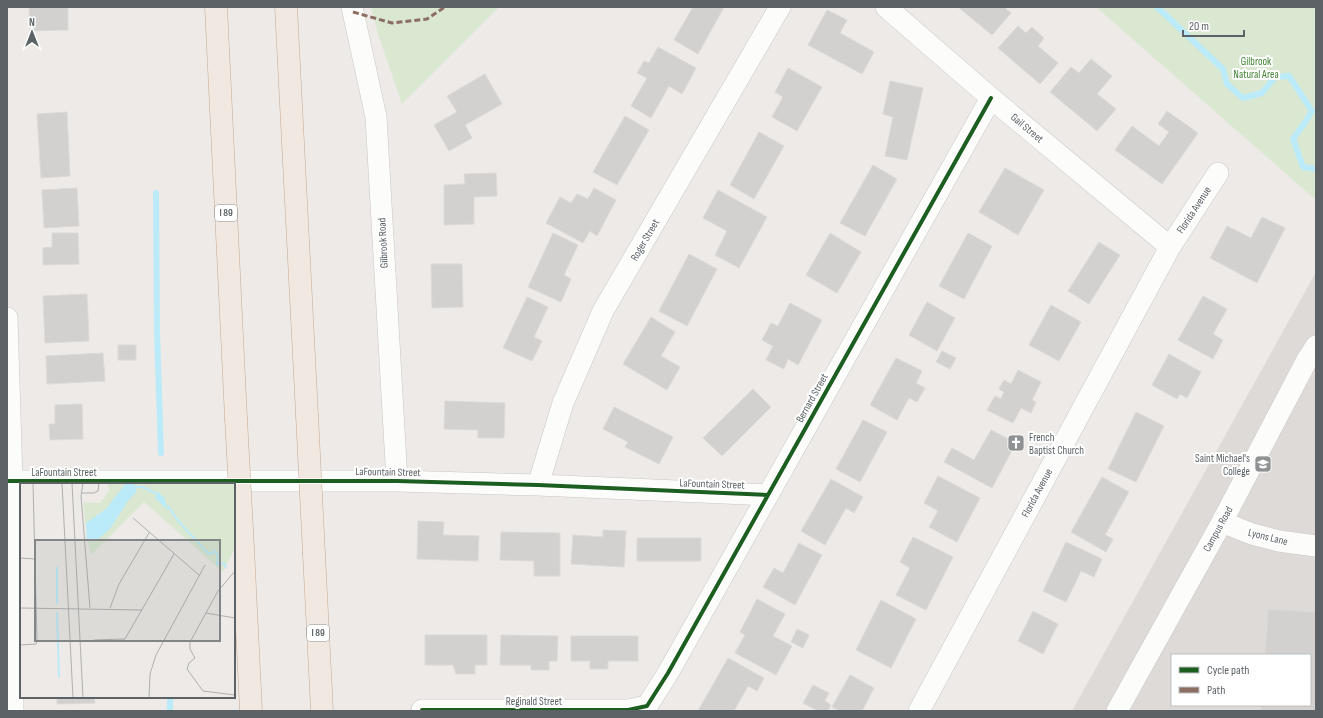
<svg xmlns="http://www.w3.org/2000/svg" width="1323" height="718" font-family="'Sofia Sans Condensed',sans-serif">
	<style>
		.education { fill: #dedad7; fill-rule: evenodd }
		.green { fill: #dae8d2 }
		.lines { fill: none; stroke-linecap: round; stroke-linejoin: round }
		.stream { stroke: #bbebf8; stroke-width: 6 }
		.building { fill: #d3d1d0; stroke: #dcd9d6 }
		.minor-casing { stroke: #c8c8c8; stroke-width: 22 }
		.highway-casing { stroke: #c5aa94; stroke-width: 23 }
		.minor { stroke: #fcfcfb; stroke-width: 21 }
		.highway { stroke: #f0e8e1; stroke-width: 22 }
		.highway-bridge-casing { stroke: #c5aa94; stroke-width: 23; stroke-linecap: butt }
		.highway-bridge { stroke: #f0e8e1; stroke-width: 22 }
		.quiet { stroke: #8d6e63; stroke-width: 3; stroke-dasharray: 6 3; stroke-linecap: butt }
		.cycleway-casing { stroke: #fff; stroke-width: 6 }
		.cycleway { stroke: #1b5e20; stroke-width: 4 }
		.labels { text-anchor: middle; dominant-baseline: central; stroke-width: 4; stroke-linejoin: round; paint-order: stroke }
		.shield { fill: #fff; stroke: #8d9193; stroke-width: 1 }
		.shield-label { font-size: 10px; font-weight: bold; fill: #5c6265 }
		.park-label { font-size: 11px; fill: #438435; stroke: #fff }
		.street-label { font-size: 11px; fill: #5c6265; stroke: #fff }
		.poi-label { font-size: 11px; fill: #5c6265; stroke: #fff; text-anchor: start }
		.inset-river { fill: none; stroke: #bbebf8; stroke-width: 2 }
		.inset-road { fill: none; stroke: #afb0af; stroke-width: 1 }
		.view { fill: #828687; fill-opacity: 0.15; stroke: #828687; stroke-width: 2 }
		.inset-edge { fill: none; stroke: #5c6265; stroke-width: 2 }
	</style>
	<rect width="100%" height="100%" fill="#edeae7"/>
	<!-- education -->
	<path class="education" d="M1316,272V711H1072ZM1172,655H1310V705H1172Z"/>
	<!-- green -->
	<path class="green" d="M371,7H499L402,104L378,34Z
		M1096,7H1316V200Z"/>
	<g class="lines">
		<!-- stream -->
		<path class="stream" d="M1157,7L1223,69L1227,84L1243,98L1262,93L1275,77L1289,76L1312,111L1304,124L1293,139L1303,167L1316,169
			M156,193L157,332L161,453
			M170,697V711"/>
	</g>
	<!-- building -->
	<path class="building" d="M29,7H68V30L30,31Z
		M693,7H724L698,54L674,40Z
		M958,7H1004L1011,13L992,35Z
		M827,10L847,20L840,33L874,52L862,74L808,45Z
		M1018,26L1026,33L1032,27L1044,38L1038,46L1058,63L1040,84L998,48Z
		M658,47L696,68L682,94L669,86L651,118L631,106L647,78L637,73L644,61L649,63Z
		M1091,59L1112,76L1097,94L1116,109L1097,131L1050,92L1071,67L1079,73Z
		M788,68L822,87L797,131L772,117L783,97L775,92Z
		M485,74L502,104L465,125L472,138L449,151L434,125L457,112L447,96Z
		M890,81L923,88L907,160L885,156L893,117L883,114Z
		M1167,111L1198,133L1162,184L1115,150L1132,126L1159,146L1169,132L1158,124Z
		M67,112L70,176L41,178L37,114Z
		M625,116L649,130L617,185L593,172Z
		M759,132L784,146L754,199L730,185Z
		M873,165L897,179L865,236L840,223Z
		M1005,168L1044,190L1018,235L979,212Z
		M496,173L497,196L474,197V224L444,225V185L465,184L464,174Z
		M77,188L79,226L44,228L42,190Z
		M594,188L616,200L597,236L590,231L583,243L546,223L560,197L571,203L577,194L588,199Z
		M718,190L767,217L739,268L715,255L727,231L703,218Z
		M1262,217L1285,228L1257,283L1210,258L1227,226L1251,238Z
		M52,233H78L79,264L43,265V248L52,247Z
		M553,233L578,245L564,275L571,279L561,302L528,287Z
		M830,233L861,252L837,293L806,275Z
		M968,233L992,246L964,299L939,286Z
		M1099,242L1120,255L1089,304L1068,291Z
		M689,254L717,269L687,326L659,311Z
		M431,264H462L463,307L432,308Z
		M87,294L89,341L45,343L43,296Z
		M1203,296L1227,309L1213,334L1223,340L1213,359L1178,340Z
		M527,297L548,307L534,337L542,341L532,361L503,348Z
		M927,302L955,318L937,351L909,335Z
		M790,303L822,320L798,365L788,359L784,369L766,360L773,346L762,340L771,323L778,326Z
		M1051,305L1081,322L1059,361L1029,345Z
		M651,317L675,332L661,356L680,367L667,390L623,364Z
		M118,345H136V360H118Z
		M942,351L956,358L950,369L936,362Z
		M103,353L105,381L47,384L46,356Z
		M1169,354L1201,372L1187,398L1180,394L1177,399L1152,385Z
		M896,358L922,371L916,383L925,388L917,402L909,398L897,420L870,405Z
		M1018,370L1041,382L1032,400L1036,402L1031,413L1021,408L1013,423L987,410L995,396L1001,399L1004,392L999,389L1004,380L1011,384Z
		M753,389L771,407L722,456L703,438Z
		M445,401L505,403L504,438H478V430L444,429Z
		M82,404L83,439L50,440L49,424H55V405Z
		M614,407L673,437L659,464L625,447L628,442L603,429Z
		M1136,412L1164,426L1136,482L1108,469Z
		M863,420L887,432L860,482L836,469Z
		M991,430L1016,443L992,488L944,462L952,448L974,460Z
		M938,476L980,498L957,542L929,527L938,511L924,503Z
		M1102,477L1129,492L1105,535L1113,539L1106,552L1071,532Z
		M831,479L863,497L854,513L846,508L825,545L801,531Z
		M418,521L444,522L443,535L479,536L478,561L417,559Z
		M603,530L626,531L624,567L571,564L573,535L603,537Z
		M501,532L560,533V576H534V561L500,560Z
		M913,537L953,557L926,610L896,595L910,568L900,562Z
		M637,538H701V561H637Z
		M1066,542L1102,559L1094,577L1081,571L1066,602L1043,591Z
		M799,543L822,555L795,605L763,587L774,568L783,573Z
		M757,599L785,614L773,636L792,646L776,675L735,653L745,635L740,632Z
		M881,600L916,619L891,668L856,650Z
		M1268,609L1316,612V711H1261V705H1310V655H1265Z
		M1033,611L1058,624L1043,654L1018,641Z
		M797,629L809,635L803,648L791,642Z
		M425,635H487V665H475V674H456L453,665H425Z
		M501,635L558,636L557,661H549V670H531V665H500Z
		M571,636H638V661H608V669H590V661H571Z
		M728,658L764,678L757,691L748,686L734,711H698Z
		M850,675L874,688L862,711H840L832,707Z
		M813,685L829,693L825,701L831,705L828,711H818L803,703Z
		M57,697H94L95,703L57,704Z"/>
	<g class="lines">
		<!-- minor casing -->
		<g class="minor-casing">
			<path id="minor" d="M352,7L376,117L397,481
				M886,7L991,98L1170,247
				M7,318L12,481L13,711
				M7,481H397L538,485L768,495
				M538,485L563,403L603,311L780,7
				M1222,522L1252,534L1279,541L1316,546
				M422,710H628L647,706L668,673L991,98
				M919,711L1170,247L1218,173
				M1117,711L1222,522L1307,360L1316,346"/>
		</g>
		<!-- highway casing -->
		<g class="highway-casing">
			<path id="highway" d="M216,7L236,418
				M286,7L307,415
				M243,548L251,711
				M314,554L322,711"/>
		</g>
		<!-- minor -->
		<use href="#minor" class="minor"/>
		<!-- highway -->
		<use href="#highway" class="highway"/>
		<!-- highway-bridge casing -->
		<g class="highway-bridge-casing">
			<path id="highway-bridge" d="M307,415L314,554
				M236,418L243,548"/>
		</g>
		<!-- highway-bridge -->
		<use href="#highway-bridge" class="highway-bridge"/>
		<!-- quiet -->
		<path class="quiet" d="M353,12L392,23L427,19L445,7"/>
		<!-- cycleway casing -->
		<g class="cycleway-casing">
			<path id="cycleway" d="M7,481H397L538,485L768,495
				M422,710H628L647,706L668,673L991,98"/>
		</g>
		<!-- cycleway -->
		<use href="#cycleway" class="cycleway"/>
	</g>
	<!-- icons -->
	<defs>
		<g id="church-square" transform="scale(0.9)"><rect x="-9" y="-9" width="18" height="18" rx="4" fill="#8f9292" stroke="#fff"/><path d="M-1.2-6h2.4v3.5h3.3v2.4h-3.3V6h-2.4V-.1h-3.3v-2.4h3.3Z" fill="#fff"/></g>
		<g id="university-square" transform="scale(0.9)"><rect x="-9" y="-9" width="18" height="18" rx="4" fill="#8f9292" stroke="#fff"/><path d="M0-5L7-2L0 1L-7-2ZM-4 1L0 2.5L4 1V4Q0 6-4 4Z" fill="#fff"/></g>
	</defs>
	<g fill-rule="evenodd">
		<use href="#church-square" x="1016" y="443"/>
		<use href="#university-square" x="1263" y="464"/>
	</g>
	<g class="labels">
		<!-- shield labels -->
		<g class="shield">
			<rect x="215" y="205" width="22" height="16" rx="3"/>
			<rect x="307" y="625" width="22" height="16" rx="3"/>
		</g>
		<g class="shield-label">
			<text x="226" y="213">I 89</text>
			<text x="318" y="633">I 89</text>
		</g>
		<!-- park labels -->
		<g class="park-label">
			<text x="1256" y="61">Gilbrook<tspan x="1256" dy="13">Natural Area</tspan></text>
		</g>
		<!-- street labels -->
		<g class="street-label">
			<text transform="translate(1027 128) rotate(40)">Gail Street</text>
			<text transform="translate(1194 210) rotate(-57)">Florida Avenue</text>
			<text transform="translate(645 240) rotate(-60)">Roger Street</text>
			<text transform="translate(383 243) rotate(-93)">Gilbrook Road</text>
			<text transform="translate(812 398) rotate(-61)">Bernard Street</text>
			<text x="64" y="472">LaFountain Street</text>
			<text transform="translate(388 472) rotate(1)">LaFountain Street</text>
			<text transform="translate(712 484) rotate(2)">LaFountain Street</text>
			<text transform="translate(1037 493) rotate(-62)">Florida Avenue</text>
			<text transform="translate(1218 529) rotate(-61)">Campus Road</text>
			<text transform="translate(1268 537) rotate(14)">Lyons Lane</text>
			<text x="534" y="701">Reginald Street</text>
		</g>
		<!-- poi labels -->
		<g class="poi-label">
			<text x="1029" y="437">French<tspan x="1029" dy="13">Baptist Church</tspan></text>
			<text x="1250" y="458" text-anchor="end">Saint Michael's<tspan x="1250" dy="13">College</tspan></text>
		</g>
	</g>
	<!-- overview -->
	<g transform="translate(20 483)">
		<rect width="215" height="215" fill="#edeae7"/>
		<path d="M88,0H215V65L203,89L124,19L71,72L67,57L63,19L80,20L89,8Z" fill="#dae8d2"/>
		<path d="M106,0H113L117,8L107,19L90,46L76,58L67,57L66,40L86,26ZM138,9L144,14L148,27L135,15Z" fill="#bbebf8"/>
		<path class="inset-river" d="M114,4H123L137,11M148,23L159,39L187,69L189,71L195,68L198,73L197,81L204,80L206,85M37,84V121M37,129L39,194"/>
		<path class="inset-road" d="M42,0L53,215M52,0L63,215M63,0L61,13L70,125M62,10H74L78,8L79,0M113,35L179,92M0,75L15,76M215,88L198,108L170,159V166L175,175L169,180L167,186L183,208L215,212M0,125L122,127M90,125L99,101L129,50M186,130L215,135M74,157L105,156L154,71M0,162L16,161L17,158L13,0M129,215L130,191L136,172L185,82"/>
		<path class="view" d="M15,57H200V158H15Z"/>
		<rect width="215" height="215" class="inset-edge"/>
	</g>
	<!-- border -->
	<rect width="1323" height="718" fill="none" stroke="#5c6265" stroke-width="16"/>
	<!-- legend -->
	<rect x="1171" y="654" width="140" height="52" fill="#ffffff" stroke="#bec0c1"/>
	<rect x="1179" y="667" width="20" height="6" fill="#1b5e20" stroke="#bec0c1"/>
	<text x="1207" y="674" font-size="12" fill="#5c6265">Cycle path</text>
	<rect x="1179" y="687" width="20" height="6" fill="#8d6e63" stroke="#bec0c1"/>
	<text x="1207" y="694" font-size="12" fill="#5c6265">Path</text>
	<!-- north arrow -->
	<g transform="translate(32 32)" stroke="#ffffff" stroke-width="3" paint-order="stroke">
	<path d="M0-3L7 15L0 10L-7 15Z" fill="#5c6265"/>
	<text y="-6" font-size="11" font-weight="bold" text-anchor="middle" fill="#5c6265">N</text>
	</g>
	<!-- scale -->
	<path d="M1183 30v6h61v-6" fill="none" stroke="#5c6265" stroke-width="2"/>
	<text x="1189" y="30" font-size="12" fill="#5c6265" stroke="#ffffff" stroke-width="3" paint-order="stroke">20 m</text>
</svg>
